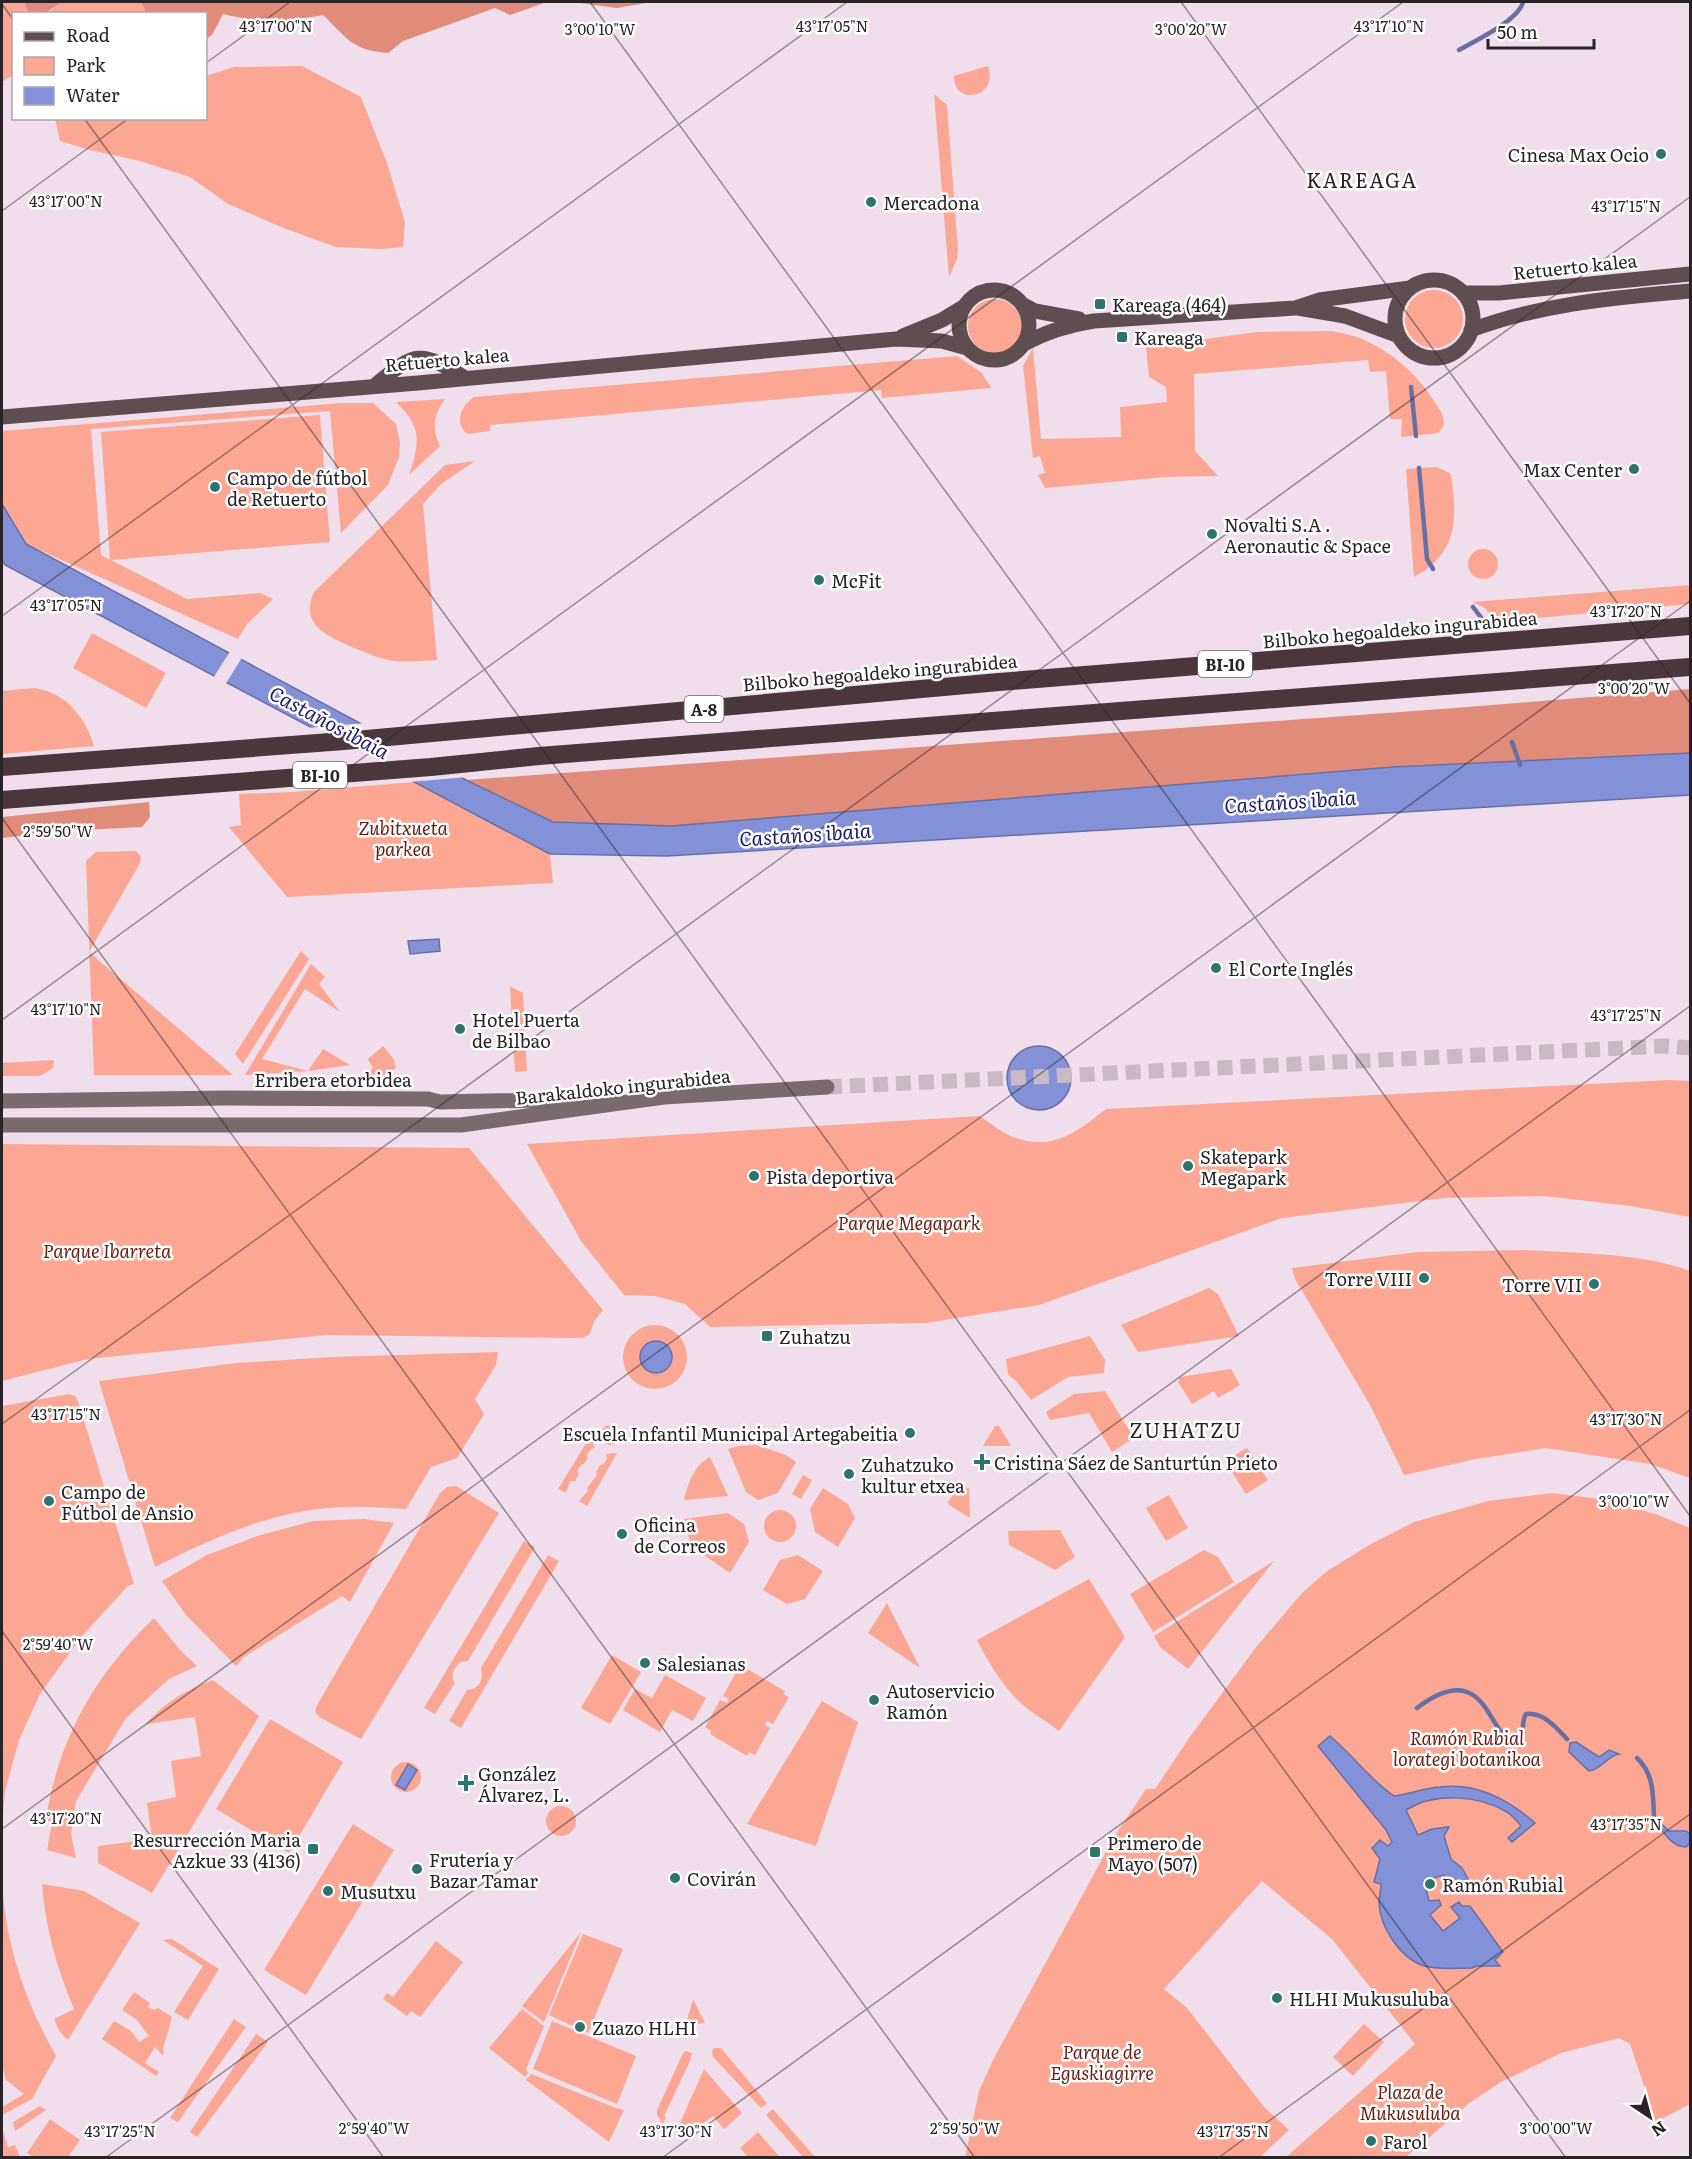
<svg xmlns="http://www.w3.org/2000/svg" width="1692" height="2159" font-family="Literata,serif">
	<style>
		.green { fill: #fca794 }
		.forest { fill: #e18c7a }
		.water { fill: #8391d8; stroke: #6870a3; stroke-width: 1.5 }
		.pier { fill: #f0deec }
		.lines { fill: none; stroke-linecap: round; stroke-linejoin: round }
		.stream { stroke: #6870a3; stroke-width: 4.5 }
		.secondary-tunnel { stroke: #c8b9c5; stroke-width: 15; stroke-dasharray: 15 8; stroke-linecap: butt }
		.secondary { stroke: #786a6d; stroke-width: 15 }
		.primary { stroke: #5e4e51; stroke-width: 15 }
		.highway { stroke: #49373b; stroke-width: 18 }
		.ticks { fill: none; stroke: #292328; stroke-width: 1.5; stroke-opacity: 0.45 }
		.poi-dot { fill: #2c746d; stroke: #fff; stroke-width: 2 }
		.labels { text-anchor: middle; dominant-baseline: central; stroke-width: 5; stroke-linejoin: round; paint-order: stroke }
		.shield { fill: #fff; stroke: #696568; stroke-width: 1.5 }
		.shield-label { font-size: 16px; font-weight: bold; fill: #292328 }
		.poi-label { font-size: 18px; fill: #292328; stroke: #fff; text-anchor: start }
		.street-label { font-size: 18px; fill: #292328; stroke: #fff }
		.park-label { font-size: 18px; font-style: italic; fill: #691d0f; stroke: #fff }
		.neighbourhood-label { font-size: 20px; letter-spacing: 1.5px; fill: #292328; stroke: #fff }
		.water-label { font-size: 20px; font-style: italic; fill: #1e1b6e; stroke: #fff }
		.ticks-label { font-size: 15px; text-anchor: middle; fill: #292328; stroke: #fff; stroke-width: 5; stroke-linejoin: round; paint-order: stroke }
	</style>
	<rect width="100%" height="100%" fill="#f0deec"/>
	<!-- green -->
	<path class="green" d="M2,2H24L30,13L14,14L13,75L2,82Z
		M62,2H141L145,10L143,14H45Z
		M302,66L361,97L387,163L405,222L403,247L381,249L336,247L286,229L228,204L190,177L140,161L90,150L60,141L55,119L206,118V76L234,67Z
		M988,66C989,71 991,77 989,81C985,100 953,101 954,76Z
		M934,94L947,105L958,250L957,259L949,277Z
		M1405 319a29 29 0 1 1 58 0a29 29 0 1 1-58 0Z
		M968 326a27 27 0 1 1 54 0a27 27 0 1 1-54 0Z
		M1331,331C1341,333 1353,335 1362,339C1390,351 1416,373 1432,398C1438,408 1446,415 1443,427L1438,433L1401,437L1402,419H1390L1386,371L1370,372L1368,360L1194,374L1195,451L1218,476L1166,477L1045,488L1038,475L1045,473L1040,456L1033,458L1023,366L1033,348L1041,439L1121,437L1120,407L1167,402L1166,387L1149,377L1146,347L1257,332Z
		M957,356L982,373L991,388L882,398L881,390L490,425V431L468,434C453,423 461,406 474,397Z
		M445,399C434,414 431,428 440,446L409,475C420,442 422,427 396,402Z
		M341,403H373L396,424L400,443L399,457L388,485L341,533L330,411L91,429L101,555L110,560L101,432L320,415L330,542L111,560L187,599L260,593L273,599L247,624L238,639L26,544L2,504V431Z
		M475,461L441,484L423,504L437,660C423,661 409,662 394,661C380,659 367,653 354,648C330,637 298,626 314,592L445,465Z
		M1436,467L1450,473C1453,482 1453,491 1454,501C1456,537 1446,559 1414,577L1406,469Z
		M1468 564a15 15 0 1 1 30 0a15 15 0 1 1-30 0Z
		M1690,585V604L1495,622L1485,608L1473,602Z
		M92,633L166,673L146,708L73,668Z
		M34,688C65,692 85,716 94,746L2,754V691Z
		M415,782L550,854L553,883L287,897L229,827L241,825L239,794L291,792Z
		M136,851L141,857L140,863L89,952L233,1075H94L86,861L96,852Z
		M301,951L309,959L243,1064L235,1054Z
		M311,964L325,977L319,984L340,1012L305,989L262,1059L308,1071L323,1049L350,1065L308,1071L245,1075Z
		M510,986L523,993L527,1071L515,1072Z
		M383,1046L393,1058L396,1067C387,1079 378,1076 365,1075L373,1068L368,1059Z
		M54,1060L53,1068L40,1076H2V1063Z
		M1669,1080L1690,1081V1217L1631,1206L1544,1196L1444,1198L1282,1218L1039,1305L926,1323L710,1327L685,1304L655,1296L624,1295L581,1241L527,1144L979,1116C991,1123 1003,1134 1016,1138C1054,1151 1078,1131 1106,1109Z
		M2,1144L469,1148L603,1310L595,1320L589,1335L582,1338L326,1335L88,1359L2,1381Z
		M1523,1250C1575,1253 1641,1253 1690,1271V1478L1650,1464L1546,1448L1476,1459L1404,1475L1370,1405L1295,1279L1292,1268L1418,1252Z
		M1209,1288L1218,1294L1239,1336L1138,1352L1121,1325Z
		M623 1357a32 32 0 1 1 64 0a32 32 0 1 1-64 0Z
		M1090,1336L1105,1360L1104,1373L1068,1377L1031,1400L1017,1382L1008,1374L1006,1359Z
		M498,1352L496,1365L475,1399L484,1414L457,1458L431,1467L406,1509C377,1507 348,1505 319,1509C260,1516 207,1541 155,1567L99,1381L236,1363L332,1357Z
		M1231,1369L1240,1385L1218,1398L1214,1391L1192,1404L1178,1382L1180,1377Z
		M1105,1391L1134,1438L1112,1452L1089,1413L1050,1420L1046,1412L1074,1394Z
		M69,1394L75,1396L78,1401L134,1584L128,1586L82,1636L40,1694L19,1740L5,1791L2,1827V1406Z
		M600 1435a10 10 0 1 1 20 0a10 10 0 1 1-20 0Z
		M995,1426H999L1011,1446H983Z
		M590,1437L595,1448L591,1449L587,1455L588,1458L584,1464L581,1465L577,1471L579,1474L575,1481H570L566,1493L558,1489Z
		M756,1445L786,1455L796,1462L778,1493L758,1500L746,1492L728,1449L739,1446Z
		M1247,1448L1268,1480L1246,1494L1225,1461Z
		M617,1453L587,1506L579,1501L588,1491L587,1488L597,1475L596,1472L600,1465L604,1464L607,1458L606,1454Z
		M710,1457L728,1496L684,1500C687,1485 695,1464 710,1457Z
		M803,1475L812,1480L801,1499L792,1494Z
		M456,1486L499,1513L361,1739L319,1717L316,1713V1707L440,1493L447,1487Z
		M823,1488L848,1504L855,1518L838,1547L815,1532L810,1509Z
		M969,1488L970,1518L949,1505L948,1502L956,1490Z
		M1552,1493L1608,1500L1658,1515L1690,1528V2104L1656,2122L1630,2044L1619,2038L1561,2053L1501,2082L1468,2104L1406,2157H1286L1415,2044L1332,1939L1262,1881L1164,1989L1187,2008L1265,2108L1289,2130L1260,2157L965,2158L979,2091L993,2060L1114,1837L1146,1789H1155L1189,1738L1257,1646L1302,1593L1327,1571L1371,1544L1414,1522L1488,1501Z
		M1169,1495L1188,1528L1166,1541L1146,1508Z
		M764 1526a16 16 0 1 1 32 0a16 16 0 1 1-32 0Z
		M728,1513L744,1524L749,1542L730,1573L698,1551L690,1542L684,1519Z
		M364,1519L394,1523L350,1602L342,1596L245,1656L236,1666L186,1615L162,1581L207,1555L257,1536L313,1521Z
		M1060,1530L1075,1557L1055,1570L1009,1545L1008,1531Z
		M524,1541L535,1547L468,1661L460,1662L453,1671V1680L455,1683L435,1714L424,1708Z
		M1204,1550L1218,1557L1234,1582L1153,1632L1130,1594Z
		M548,1555L559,1561L461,1728L449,1721L467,1690C480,1689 484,1679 481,1668Z
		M798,1555L823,1571L805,1599L787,1604L763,1590L780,1560Z
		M1274,1561L1188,1669L1160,1647L1154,1636Z
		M1089,1579L1125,1637L1059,1731C1048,1722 1035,1715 1024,1706C1004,1688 989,1664 977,1640Z
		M887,1603L920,1668L868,1633Z
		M154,1618L180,1650L197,1666L169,1679L126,1718L76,1801L71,1834L76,1858L47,1850L52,1823L46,1819C59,1737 95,1675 154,1618Z
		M612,1655L641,1672L610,1724L581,1708Z
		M738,1669L745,1672L747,1669L785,1691L783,1694L789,1697L773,1724L767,1721L765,1725L770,1728L755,1755L749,1752L747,1756L710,1734L711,1731L705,1727L720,1700L727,1703L729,1699L723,1696Z
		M665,1675L706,1698L693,1721L672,1710L660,1732L623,1710L635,1689L652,1698Z
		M213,1680L259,1716L152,1893L98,1863V1846L152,1839L147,1803L176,1797L171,1761L201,1756L195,1717L146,1724C167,1701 184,1691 213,1680Z
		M822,1701L858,1722L816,1846L747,1824Z
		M270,1719L343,1762L289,1853L216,1809Z
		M391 1777a15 15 0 1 1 30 0a15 15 0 1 1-30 0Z
		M546 1821a15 15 0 1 1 30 0a15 15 0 1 1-30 0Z
		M353,1824L394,1850L306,1995L264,1970Z
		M2,1867C2,1936 23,1997 56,2056L32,2099L2,2115V2107L24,2094L6,2080L2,2065Z
		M42,1884L84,1891L140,1923L68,2040L60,2032L54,2019L74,2009C57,1968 45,1928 42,1884Z
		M581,1932L544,2022L522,2006Z
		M583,1934L623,1949L588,2033L549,2015Z
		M172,1939L219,1969L188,2020L174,2012L203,1966L163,1940Z
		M436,1941L463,1962L420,2017L411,2011L407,2016L383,1999L387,1993L393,1997Z
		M134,1992L150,2003L148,2007L154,2010L158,2008L172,2017L163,2049L164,2054L162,2055L155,2047L145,2063L159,2072L156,2076L102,2039L114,2021L131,2031L139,2042L149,2036L137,2020L122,2010Z
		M693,1999L705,2023L685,2026L693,2000Z
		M522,2009L544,2026L526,2069L528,2073L525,2077L489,2048Z
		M234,2019L246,2027L178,2122L170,2118Z
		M552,2021L636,2056L617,2104L533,2069Z
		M1364,2024L1384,2042L1353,2076L1333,2057Z
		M256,2034L268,2042L197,2137L190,2132Z
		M714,2048H721L767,2103L761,2108L713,2057L712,2051Z
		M686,2051L694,2054H692L690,2058L691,2059L664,2116L666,2117L663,2124L657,2115V2110L683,2053Z
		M704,2069L742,2113L724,2129L713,2116L701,2125L677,2130Z
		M531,2074L616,2108L624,2110L609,2142L526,2080Z
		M40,2106L46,2110L15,2131L13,2122Z
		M773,2109L815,2157H803L766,2115Z
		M50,2119L80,2140L68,2157H33L27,2153Z
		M2,2128L8,2147L15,2145L20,2157H2Z
		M758,2132L777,2154L780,2157H748L740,2148Z"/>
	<!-- forest -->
	<path class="forest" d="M24,2H62L45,13H29Z
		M141,2H547L510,15L495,8L403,41L388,53C352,50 348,39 323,15C286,22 260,23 223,14L212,35L206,39V14L143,13L145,10Z
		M572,2H666L646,3L617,8Z
		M1690,689V754L1010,799L671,826L553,822L466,780L1455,708Z
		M149,802L150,817L142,827L63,831L2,838V817Z"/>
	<!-- water -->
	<path class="water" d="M2,504L26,544L466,780L553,822L671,826L1393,767L1690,753V795L667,856L550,854L5,565L2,560Z
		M439,939L440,951L410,954L408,941Z
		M1007 1078a32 32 0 1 1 64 0a32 32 0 1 1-64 0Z
		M640 1357a16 16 0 1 1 32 0a16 16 0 1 1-32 0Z
		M1330,1736C1353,1755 1369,1779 1394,1796C1410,1794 1424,1788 1440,1787C1476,1782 1509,1800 1535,1823L1512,1842L1508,1838L1521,1826C1517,1821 1512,1815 1507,1812C1478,1795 1435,1792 1406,1810L1418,1835L1432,1829L1449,1827L1444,1836L1451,1859L1462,1868L1468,1879L1448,1885L1444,1875L1424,1881L1429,1901L1439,1900L1441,1905L1430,1915L1443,1931L1460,1918L1451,1907L1459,1902L1462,1906H1470L1503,1952L1495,1960L1500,1966H1477L1472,1968C1457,1968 1439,1970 1424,1966C1400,1958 1380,1927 1379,1903C1379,1897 1381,1890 1381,1884L1374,1882L1380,1859L1372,1848L1380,1840L1388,1846L1392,1842L1386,1830L1318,1746Z
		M1576,1742L1599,1757L1609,1750L1619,1754C1607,1756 1601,1770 1589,1771L1569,1752L1570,1743Z
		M408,1764L417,1770L405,1790L396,1785Z
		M1654,1817L1669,1831H1686L1690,1834V1843L1686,1847C1670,1847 1662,1830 1654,1817Z"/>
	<!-- pier -->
	<path class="pier" d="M231,650L243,656L225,685L213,678Z
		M366,723L468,777L409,782L307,728Z"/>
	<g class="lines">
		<!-- stream -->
		<path class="stream" d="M1459,50C1475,41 1519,20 1523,2
			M1411,387L1416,436
			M1419,468L1427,559L1433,569
			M1473,607L1483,620
			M1512,742L1520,765
			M1417,1708C1494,1650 1488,1755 1518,1735C1526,1730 1521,1721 1526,1714C1543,1712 1556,1727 1567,1739
			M1637,1758C1654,1774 1653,1794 1654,1817"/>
		<!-- secondary-tunnel -->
		<path class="secondary-tunnel" d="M827,1087L1665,1046L1690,1048"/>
		<!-- secondary -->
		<path class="secondary" d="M2,1101L227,1098L428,1099L440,1102L589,1099
			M2,1125H461L664,1097L827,1087"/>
		<!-- primary -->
		<path class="primary" d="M1395 319a39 39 0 1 1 78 0a39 39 0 1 1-78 0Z
			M959 325a35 35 0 1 1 70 0a35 35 0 1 1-70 0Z
			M1463,293H1499L1690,274
			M1022,304L1035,311L1079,319
			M1298,308L1345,316L1399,336
			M1471,330C1544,303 1614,298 1690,291
			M903,336L942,320L965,306
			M1024,344C1047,331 1068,325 1094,321L1295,308L1319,300L1410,288
			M374,386C416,352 418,349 465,378
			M2,417L418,383L896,339L942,341L967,348"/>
		<!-- highway -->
		<path class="highway" d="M2,767L344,741L999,682L1690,626
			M2,800L431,767L539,756L1690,667"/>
	</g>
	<!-- ticks -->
	<path class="ticks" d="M590,2L1690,1516M1181,2L1690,703M2,4L14,21M206,63L290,2M84,118L1566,2158M2,211L129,118M2,616L847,2M2,818L975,2158M2,1020L1403,2M2,1424L1690,197M2,1631L384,2158M2,1829L1690,601M105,2158L1690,1006M662,2158L1690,1410M1218,2158L1690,1814"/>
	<!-- markers -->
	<g class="poi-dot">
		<circle cx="1661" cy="154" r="6"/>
		<circle cx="871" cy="202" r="6"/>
		<rect x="1094" y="298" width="12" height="12" rx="3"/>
		<rect x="1116" y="331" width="12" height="12" rx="3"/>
		<circle cx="1634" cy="469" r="6"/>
		<circle cx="215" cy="487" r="6"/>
		<circle cx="1212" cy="534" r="6"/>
		<circle cx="819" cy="580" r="6"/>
		<circle cx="1216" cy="968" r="6"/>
		<circle cx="460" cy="1029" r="6"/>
		<circle cx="1188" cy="1166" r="6"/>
		<circle cx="754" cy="1176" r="6"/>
		<circle cx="1424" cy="1278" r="6"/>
		<circle cx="1594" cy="1284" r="6"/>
		<rect x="761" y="1330" width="12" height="12" rx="3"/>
		<circle cx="910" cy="1433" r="6"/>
		<path d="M979 1453h6v6h6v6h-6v6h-6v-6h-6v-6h6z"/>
		<circle cx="849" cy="1474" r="6"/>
		<circle cx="49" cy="1501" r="6"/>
		<circle cx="622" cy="1534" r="6"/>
		<circle cx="645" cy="1663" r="6"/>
		<circle cx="874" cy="1700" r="6"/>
		<path d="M463 1774h6v6h6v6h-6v6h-6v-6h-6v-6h6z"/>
		<rect x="307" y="1843" width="12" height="12" rx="3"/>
		<rect x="1089" y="1846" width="12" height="12" rx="3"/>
		<circle cx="417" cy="1869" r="6"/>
		<circle cx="675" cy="1878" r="6"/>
		<circle cx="1430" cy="1884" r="6"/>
		<circle cx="328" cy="1891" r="6"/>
		<circle cx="1277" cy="1998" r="6"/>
		<circle cx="580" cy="2027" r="6"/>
		<circle cx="1371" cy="2141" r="6"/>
	</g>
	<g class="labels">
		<!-- shield labels -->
		<g class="shield">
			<rect x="1198" y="651" width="54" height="26" rx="4.5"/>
			<rect x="684.5" y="696" width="39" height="26" rx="4.5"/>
			<rect x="293" y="762" width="54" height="26" rx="4.5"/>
		</g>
		<g class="shield-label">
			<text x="1225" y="664">BI-10</text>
			<text x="704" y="709">A-8</text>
			<text x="320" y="775">BI-10</text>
		</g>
		<!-- poi labels -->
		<g class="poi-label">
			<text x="1649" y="154" text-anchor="end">Cinesa Max Ocio</text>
			<text x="883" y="202">Mercadona</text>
			<text x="1112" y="304">Kareaga (464)</text>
			<text x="1134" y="337">Kareaga</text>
			<text x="1622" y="469" text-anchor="end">Max Center</text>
			<text x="227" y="477">Campo de fútbol<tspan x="227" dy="21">de Retuerto</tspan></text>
			<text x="1224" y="524">Novalti S.A .<tspan x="1224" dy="21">Aeronautic &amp; Space</tspan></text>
			<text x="831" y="580">McFit</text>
			<text x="1228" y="968">El Corte Inglés</text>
			<text x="472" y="1019">Hotel Puerta<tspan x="472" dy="21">de Bilbao</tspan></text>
			<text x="1200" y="1156">Skatepark<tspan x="1200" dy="21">Megapark</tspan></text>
			<text x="766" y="1176">Pista deportiva</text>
			<text x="1412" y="1278" text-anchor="end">Torre VIII</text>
			<text x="1582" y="1284" text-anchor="end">Torre VII</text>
			<text x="779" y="1336">Zuhatzu</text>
			<text x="898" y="1433" text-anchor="end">Escuela Infantil Municipal Artegabeitia</text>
			<text x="994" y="1462">Cristina Sáez de Santurtún Prieto</text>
			<text x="861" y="1464">Zuhatzuko<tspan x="861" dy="21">kultur etxea</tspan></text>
			<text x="61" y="1491">Campo de<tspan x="61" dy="21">Fútbol de Ansio</tspan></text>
			<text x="634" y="1524">Oficina<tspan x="634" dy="21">de Correos</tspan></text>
			<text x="657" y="1663">Salesianas</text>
			<text x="886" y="1690">Autoservicio<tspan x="886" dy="21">Ramón</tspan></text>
			<text x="478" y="1773">González<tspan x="478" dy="21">Álvarez, L.</tspan></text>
			<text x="301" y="1839" text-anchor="end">Resurrección Maria<tspan x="301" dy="21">Azkue 33 (4136)</tspan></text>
			<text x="1107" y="1842">Primero de<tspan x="1107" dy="21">Mayo (507)</tspan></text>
			<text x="429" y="1859">Frutería y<tspan x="429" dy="21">Bazar Tamar</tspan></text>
			<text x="687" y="1878">Covirán</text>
			<text x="1442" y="1884">Ramón Rubial</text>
			<text x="340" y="1891">Musutxu</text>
			<text x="1289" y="1998">HLHI Mukusuluba</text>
			<text x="592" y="2027">Zuazo HLHI</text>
			<text x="1383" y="2141">Farol</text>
		</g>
		<!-- street labels -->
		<g class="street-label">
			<text transform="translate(1575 266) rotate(-6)">Retuerto kalea</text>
			<text transform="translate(447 359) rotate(-5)">Retuerto kalea</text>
			<text transform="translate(1400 629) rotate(-5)">Bilboko hegoaldeko ingurabidea</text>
			<text transform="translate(880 672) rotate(-5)">Bilboko hegoaldeko ingurabidea</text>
			<text x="333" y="1079">Erribera etorbidea</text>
			<text transform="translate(623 1086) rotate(-6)">Barakaldoko ingurabidea</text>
		</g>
		<!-- park labels -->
		<g class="park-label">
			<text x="403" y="827">Zubitxueta<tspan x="403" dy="21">parkea</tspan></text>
			<text x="909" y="1222">Parque Megapark</text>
			<text x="107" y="1250">Parque Ibarreta</text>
			<text x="1467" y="1737">Ramón Rubial<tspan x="1467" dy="21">lorategi botanikoa</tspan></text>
			<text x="1102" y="2051">Parque de<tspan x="1102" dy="21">Eguskiagirre</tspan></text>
			<text x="1410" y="2091">Plaza de<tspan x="1410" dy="21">Mukusuluba</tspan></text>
		</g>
		<!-- neighbourhood labels -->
		<g class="neighbourhood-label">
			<text x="1362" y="179">KAREAGA</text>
			<text x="1186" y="1429">ZUHATZU</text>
		</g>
		<!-- water labels -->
		<g class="water-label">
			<text transform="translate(330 721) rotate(28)">Castaños ibaia</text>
			<text transform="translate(1290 800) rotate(-4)">Castaños ibaia</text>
			<text transform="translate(805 833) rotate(-4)">Castaños ibaia</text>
		</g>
	</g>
	<g class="ticks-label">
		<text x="276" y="32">43°17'00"N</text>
		<text x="832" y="32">43°17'05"N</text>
		<text x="1389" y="32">43°17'10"N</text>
		<text x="600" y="35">3°00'10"W</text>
		<text x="1191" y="35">3°00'20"W</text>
		<text x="66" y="207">43°17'00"N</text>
		<text x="1626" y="212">43°17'15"N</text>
		<text x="66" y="611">43°17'05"N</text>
		<text x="1626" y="617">43°17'20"N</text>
		<text x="1634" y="694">3°00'20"W</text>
		<text x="58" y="837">2°59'50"W</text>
		<text x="66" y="1015">43°17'10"N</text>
		<text x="1626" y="1021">43°17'25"N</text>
		<text x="66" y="1420">43°17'15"N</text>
		<text x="1626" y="1425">43°17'30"N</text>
		<text x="1634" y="1507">3°00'10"W</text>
		<text x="58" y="1650">2°59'40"W</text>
		<text x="66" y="1824">43°17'20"N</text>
		<text x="1626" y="1830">43°17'35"N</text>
		<text x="374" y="2134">2°59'40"W</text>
		<text x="965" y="2134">2°59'50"W</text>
		<text x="1556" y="2134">3°00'00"W</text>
		<text x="120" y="2137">43°17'25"N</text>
		<text x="676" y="2137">43°17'30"N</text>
		<text x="1233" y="2137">43°17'35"N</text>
	</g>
	<!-- border -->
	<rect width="1692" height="2159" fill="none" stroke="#292328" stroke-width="6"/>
	<!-- legend -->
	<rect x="12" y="12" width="195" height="108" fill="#ffffff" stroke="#a9a7a9" stroke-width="1.5"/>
	<rect x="24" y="32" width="30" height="9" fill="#5e4e51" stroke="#a9a7a9" stroke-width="1.5"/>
	<text x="66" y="42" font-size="18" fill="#292328">Road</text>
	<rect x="24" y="57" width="30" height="18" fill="#fca794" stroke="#a9a7a9" stroke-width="1.5"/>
	<text x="66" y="72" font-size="18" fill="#292328">Park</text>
	<rect x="24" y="87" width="30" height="18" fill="#8391d8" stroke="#a9a7a9" stroke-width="1.5"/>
	<text x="66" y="102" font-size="18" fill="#292328">Water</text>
	<!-- north arrow -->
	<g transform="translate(1650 2117) rotate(144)" stroke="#ffffff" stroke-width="4.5" paint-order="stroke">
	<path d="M0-4.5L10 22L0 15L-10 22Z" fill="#292328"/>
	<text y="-9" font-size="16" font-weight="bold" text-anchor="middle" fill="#292328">N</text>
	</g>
	<!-- scale -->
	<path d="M1488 39v9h106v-9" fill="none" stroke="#292328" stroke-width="3"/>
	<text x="1497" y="39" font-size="18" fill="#292328" stroke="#ffffff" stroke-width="4.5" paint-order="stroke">50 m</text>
</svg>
